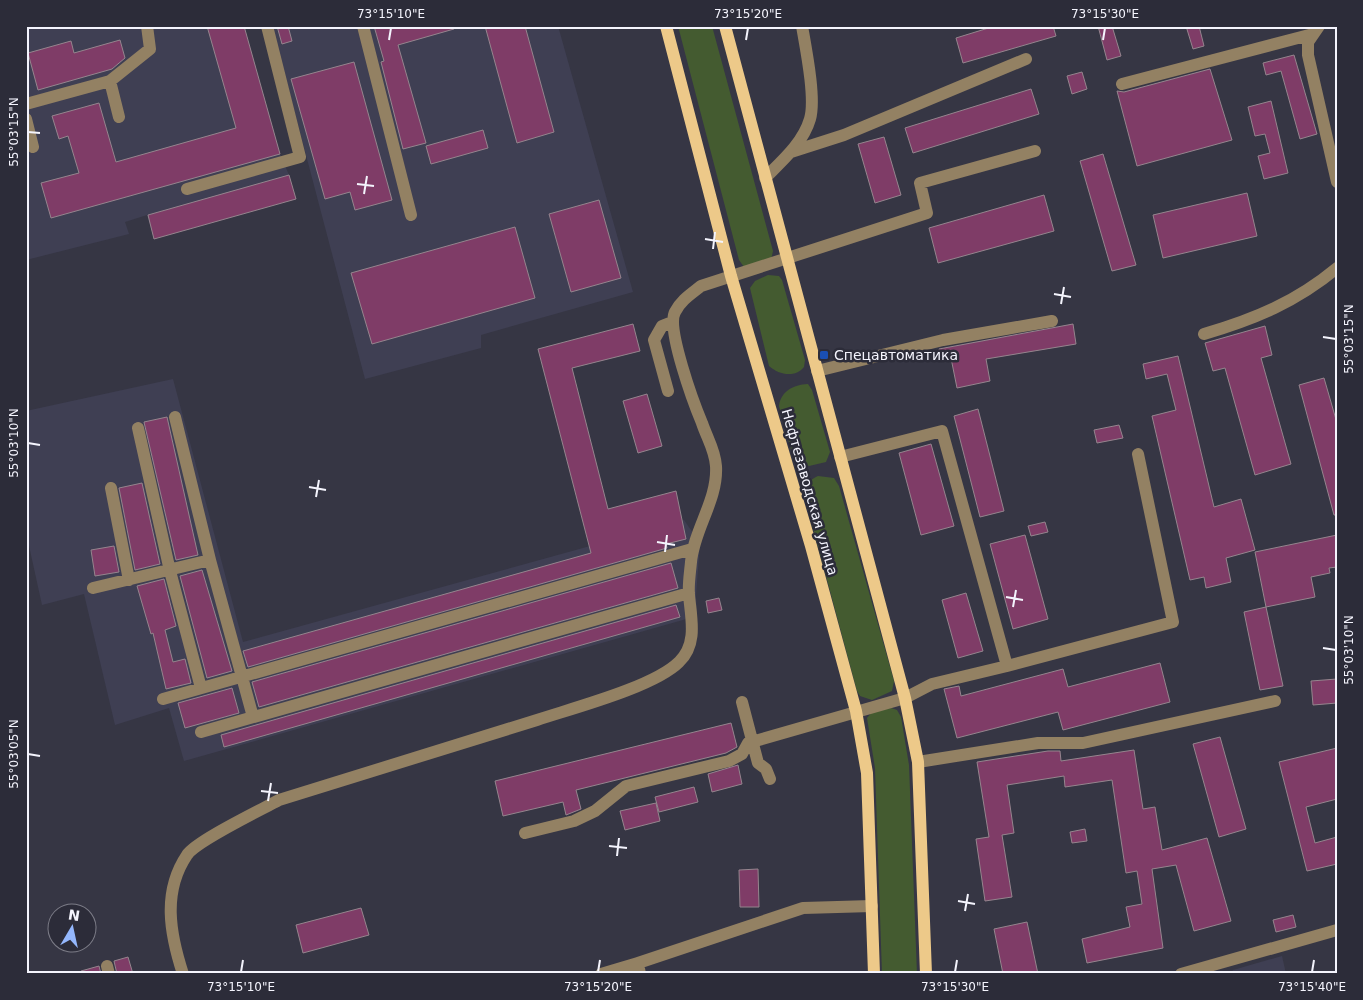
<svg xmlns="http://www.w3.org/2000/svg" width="1363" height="1000" font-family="'DejaVu Sans',sans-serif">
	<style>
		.built { fill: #3f3f53 }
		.green { fill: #445b30 }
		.building { fill: #7f3c67; stroke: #95858e }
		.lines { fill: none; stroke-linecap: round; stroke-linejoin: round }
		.minor { stroke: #938163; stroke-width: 12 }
		.major { stroke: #edc989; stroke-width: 12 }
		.ticks { fill: none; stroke: #f4f4fd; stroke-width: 2 }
		.transit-dot { fill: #1a4fb4; stroke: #2c2c39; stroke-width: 2 }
		.labels { text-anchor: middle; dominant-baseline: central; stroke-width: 5; stroke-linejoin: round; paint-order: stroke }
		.poi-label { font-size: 14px; fill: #f4f4fd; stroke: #2c2c39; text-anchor: start }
		.street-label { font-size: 14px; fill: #f4f4fd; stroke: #2c2c39 }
		.neatline { fill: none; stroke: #f4f4fd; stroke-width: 2 }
		.ticks-label { font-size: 12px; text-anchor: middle; fill: #f4f4fd }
	</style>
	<rect width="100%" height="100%" fill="#363644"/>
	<!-- built -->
	<path class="built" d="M26,26H244L280,154L289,175L154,239L147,215L125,222L129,234L26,260Z
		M272,26H558L633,292L481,335V348L365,379Z
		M173,379L243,642L684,520L700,543L696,596L697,616L184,761L169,708L115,725L84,594L42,605L26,532V411Z
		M1282,956L1286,974H1230L1233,970Z"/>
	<!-- green -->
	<path class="green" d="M678,26H712L773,251L771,260L744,267L739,260Z
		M768,275L779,276L782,280L805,360L804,367C795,378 779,375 769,366L750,288L755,281Z
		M808,384L812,390L830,452L826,462L809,466L794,460L779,406C781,391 793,385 808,384Z
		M818,476L834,478L839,486L894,681L892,691L872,700L860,696L857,691L805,498C803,486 808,481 818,476Z
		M891,708L897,710L901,717L909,765L917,974H882L875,768L867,718L873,711Z"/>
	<!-- building -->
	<path class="building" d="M207,26H244L280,154L51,218L41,183L79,173L68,136L59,139L52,116L99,103L116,162L236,128Z
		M277,26H288L292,41L282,44Z
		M374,26H453L454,29L398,45L426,143L403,149L381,62L384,61Z
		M485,26H525L554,132L517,143Z
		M995,26H1053L1056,36L963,63L956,38Z
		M1098,26H1112L1121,56L1107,60Z
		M1186,26H1199L1204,46L1193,49Z
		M120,40L125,58L112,69L38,90L28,53L71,41L74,53Z
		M1294,55L1317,134L1300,139L1281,71L1266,75L1263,63Z
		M354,62L392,200L355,210L350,192L325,199L291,79Z
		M1210,69L1232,140L1137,166L1117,91L1124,92Z
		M1082,72L1087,89L1072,94L1067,76Z
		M1031,89L1039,114L913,153L905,128Z
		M1271,101L1288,173L1264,179L1258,156L1270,153L1265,134L1255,136L1248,107Z
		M483,130L488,148L431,164L426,146Z
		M884,137L901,195L875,203L858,144Z
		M1103,154L1136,265L1112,271L1080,161Z
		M289,175L296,199L154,239L148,215Z
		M1247,193L1257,236L1163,258L1153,215Z
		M1044,195L1054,231L938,263L929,228Z
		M599,200L621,278L571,292L549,214Z
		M515,227L535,298L372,344L351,273Z
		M633,324L640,351L572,368L608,509L676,491L686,539L666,544L667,548L248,667L243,651L591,553L538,349Z
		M1073,324L1076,344L986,359L990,381L957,388L951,358L941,360L939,349Z
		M1265,326L1272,355L1261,358L1291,464L1255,475L1225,368L1213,371L1205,343Z
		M1178,356L1214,507L1241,499L1255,550L1226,558L1231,582L1206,588L1204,577L1190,580L1152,416L1176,410L1167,374L1146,379L1143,364Z
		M1324,378L1337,423V515H1334L1299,385Z
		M647,394L662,446L638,453L623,401Z
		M978,409L1004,511L980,517L954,416Z
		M167,417L198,555L176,560L144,422Z
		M1119,425L1123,438L1097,443L1094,430Z
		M931,444L954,526L921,535L899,453Z
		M142,483L160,564L135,570L119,488Z
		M1045,522L1048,532L1031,536L1028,526Z
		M1025,535L1048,619L1013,629L990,544Z
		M1337,535V567L1329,568L1330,573L1311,577L1315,597L1266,607L1255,552Z
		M114,546L119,572L95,576L91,550Z
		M671,563L678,588L259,707L252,682Z
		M202,570L232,671L207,678L180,576Z
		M164,579L176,626L165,630L173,662L185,659L191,683L166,689L153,633L151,634L137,586Z
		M966,593L983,651L958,658L942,600Z
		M719,598L722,610L708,613L706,601Z
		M676,605L680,617L224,747L221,735Z
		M1266,607L1283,686L1260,690L1244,612Z
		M1160,663L1170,702L1063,730L1058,712L957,738L944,689L959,686L961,696L1063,669L1068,687Z
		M1337,679V703L1313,705L1311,681Z
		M232,688L239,713L185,728L178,703Z
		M731,723L737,747L726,753L576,790L581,809L566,815L563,802L503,816L495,781Z
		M1220,737L1246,829L1219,837L1193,744Z
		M1337,748V799L1306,807L1315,843L1337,837V864L1307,871L1279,762Z
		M1134,750L1143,809L1155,807L1162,850L1207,838L1231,921L1194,931L1176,865L1152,869L1163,948L1087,963L1082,939L1130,927L1126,907L1142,904L1137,871L1126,873L1112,780L1065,787L1064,776L1007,785L1014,833L1002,835L1012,897L985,901L976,839L989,837L977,762L1048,751H1060L1061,761Z
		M738,765L742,784L712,792L708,774Z
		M694,787L698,802L659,812L655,797Z
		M656,803L660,821L625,830L620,811Z
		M1085,829L1087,841L1072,843L1070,832Z
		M758,869L759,907H740L739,870Z
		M361,908L369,935L303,953L296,925Z
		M1293,915L1296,927L1276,932L1273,920Z
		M1027,922L1038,974H1003L994,929Z
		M128,957L133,974H117L114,961Z
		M99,966L101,974H82L81,971Z"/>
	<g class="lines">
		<!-- minor -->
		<path class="minor" d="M363,26L411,215
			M1319,26L1308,42V55L1337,182
			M1122,84L1313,34
			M26,104L110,81
			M119,117L110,81L150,49L147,26
			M26,119L33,147
			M791,152L844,135L1026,59
			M765,178C782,161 803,143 810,119C816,99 806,49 802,26
			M187,189L300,157L267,26
			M1204,334C1255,319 1296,302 1337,268
			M817,371L943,340L1052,321
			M668,391L654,340L662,326L672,322
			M175,417L210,560L253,717
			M138,428L170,571L201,688
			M840,457L942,431L1007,666L1173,622L1138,454
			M111,488L129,580
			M93,588L210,560
			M163,699L692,549
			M742,702L758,763L766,769L770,779
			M201,732L689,593
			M918,762L1038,743H1083L1275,701
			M525,833L574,821L595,811L626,786L729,761L742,754L748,743L905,698L932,684L1007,666
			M107,966L109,974
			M183,974C170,934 162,892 187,855C196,841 261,810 279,800C365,773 451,746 537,720C573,708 654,687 679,662C698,644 691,618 689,595C688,585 690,573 691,562C694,529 718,500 716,466C715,450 707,438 702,423C694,404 666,328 675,312C681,300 691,294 701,286L927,213L920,183L1035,151
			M601,974L638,963
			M640,974L638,963L803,908L872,906
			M1181,974L1337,930"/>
		<!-- major -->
		<path class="major" d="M666,26L731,276L811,546L856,711L867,773L874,974
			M725,26L905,698L918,762L926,974"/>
	</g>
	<!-- ticks -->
	<path class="ticks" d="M389,40L391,28M746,40L748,28M1103,40L1105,28M28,132L40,133M357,184L374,186M364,194L367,176M705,239L723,242M713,249L715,232M1054,294L1071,297M1061,304L1064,287M1323,337L1336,339M28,443L40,445M309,487L326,490M316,497L319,480M657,542L675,545M665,552L667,535M1006,597L1023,600M1013,607L1016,590M1323,648L1336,650M28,754L40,756M261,791L278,793M268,801L271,783M609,846L627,848M617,856L619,838M958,901L975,904M965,911L968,894M241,972L243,960M598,972L600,960M955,972L957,960M1312,972L1314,960"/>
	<!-- markers -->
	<rect class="transit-dot" x="819" y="350" width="10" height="10" rx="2.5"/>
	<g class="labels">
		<!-- poi labels -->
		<g class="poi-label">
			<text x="834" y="355">Спецавтоматика</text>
		</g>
		<!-- street labels -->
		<g class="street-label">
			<text transform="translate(810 492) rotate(74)">Нефтезаводская улица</text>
		</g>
	</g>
	<!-- border -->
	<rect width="1363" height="1000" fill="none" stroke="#2c2c39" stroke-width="55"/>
	<!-- north arrow -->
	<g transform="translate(72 928) rotate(9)"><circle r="24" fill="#2c2c39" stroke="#7c7c87"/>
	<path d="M0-4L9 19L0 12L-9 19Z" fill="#94b7fd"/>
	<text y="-8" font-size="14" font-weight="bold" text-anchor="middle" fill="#f4f4fd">N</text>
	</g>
	<rect x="28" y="28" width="1308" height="944" class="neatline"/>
	<g class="ticks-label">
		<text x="391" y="18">73°15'10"E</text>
		<text x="748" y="18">73°15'20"E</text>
		<text x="1105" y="18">73°15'30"E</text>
		<text transform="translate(14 132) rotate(-90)" y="4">55°03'15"N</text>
		<text transform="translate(1349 339) rotate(-90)" y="4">55°03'15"N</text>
		<text transform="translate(14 443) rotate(-90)" y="4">55°03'10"N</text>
		<text transform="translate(1349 650) rotate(-90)" y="4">55°03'10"N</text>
		<text transform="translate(14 754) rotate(-90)" y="4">55°03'05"N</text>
		<text x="241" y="991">73°15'10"E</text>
		<text x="598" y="991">73°15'20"E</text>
		<text x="955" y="991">73°15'30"E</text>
		<text x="1312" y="991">73°15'40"E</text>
	</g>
</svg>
